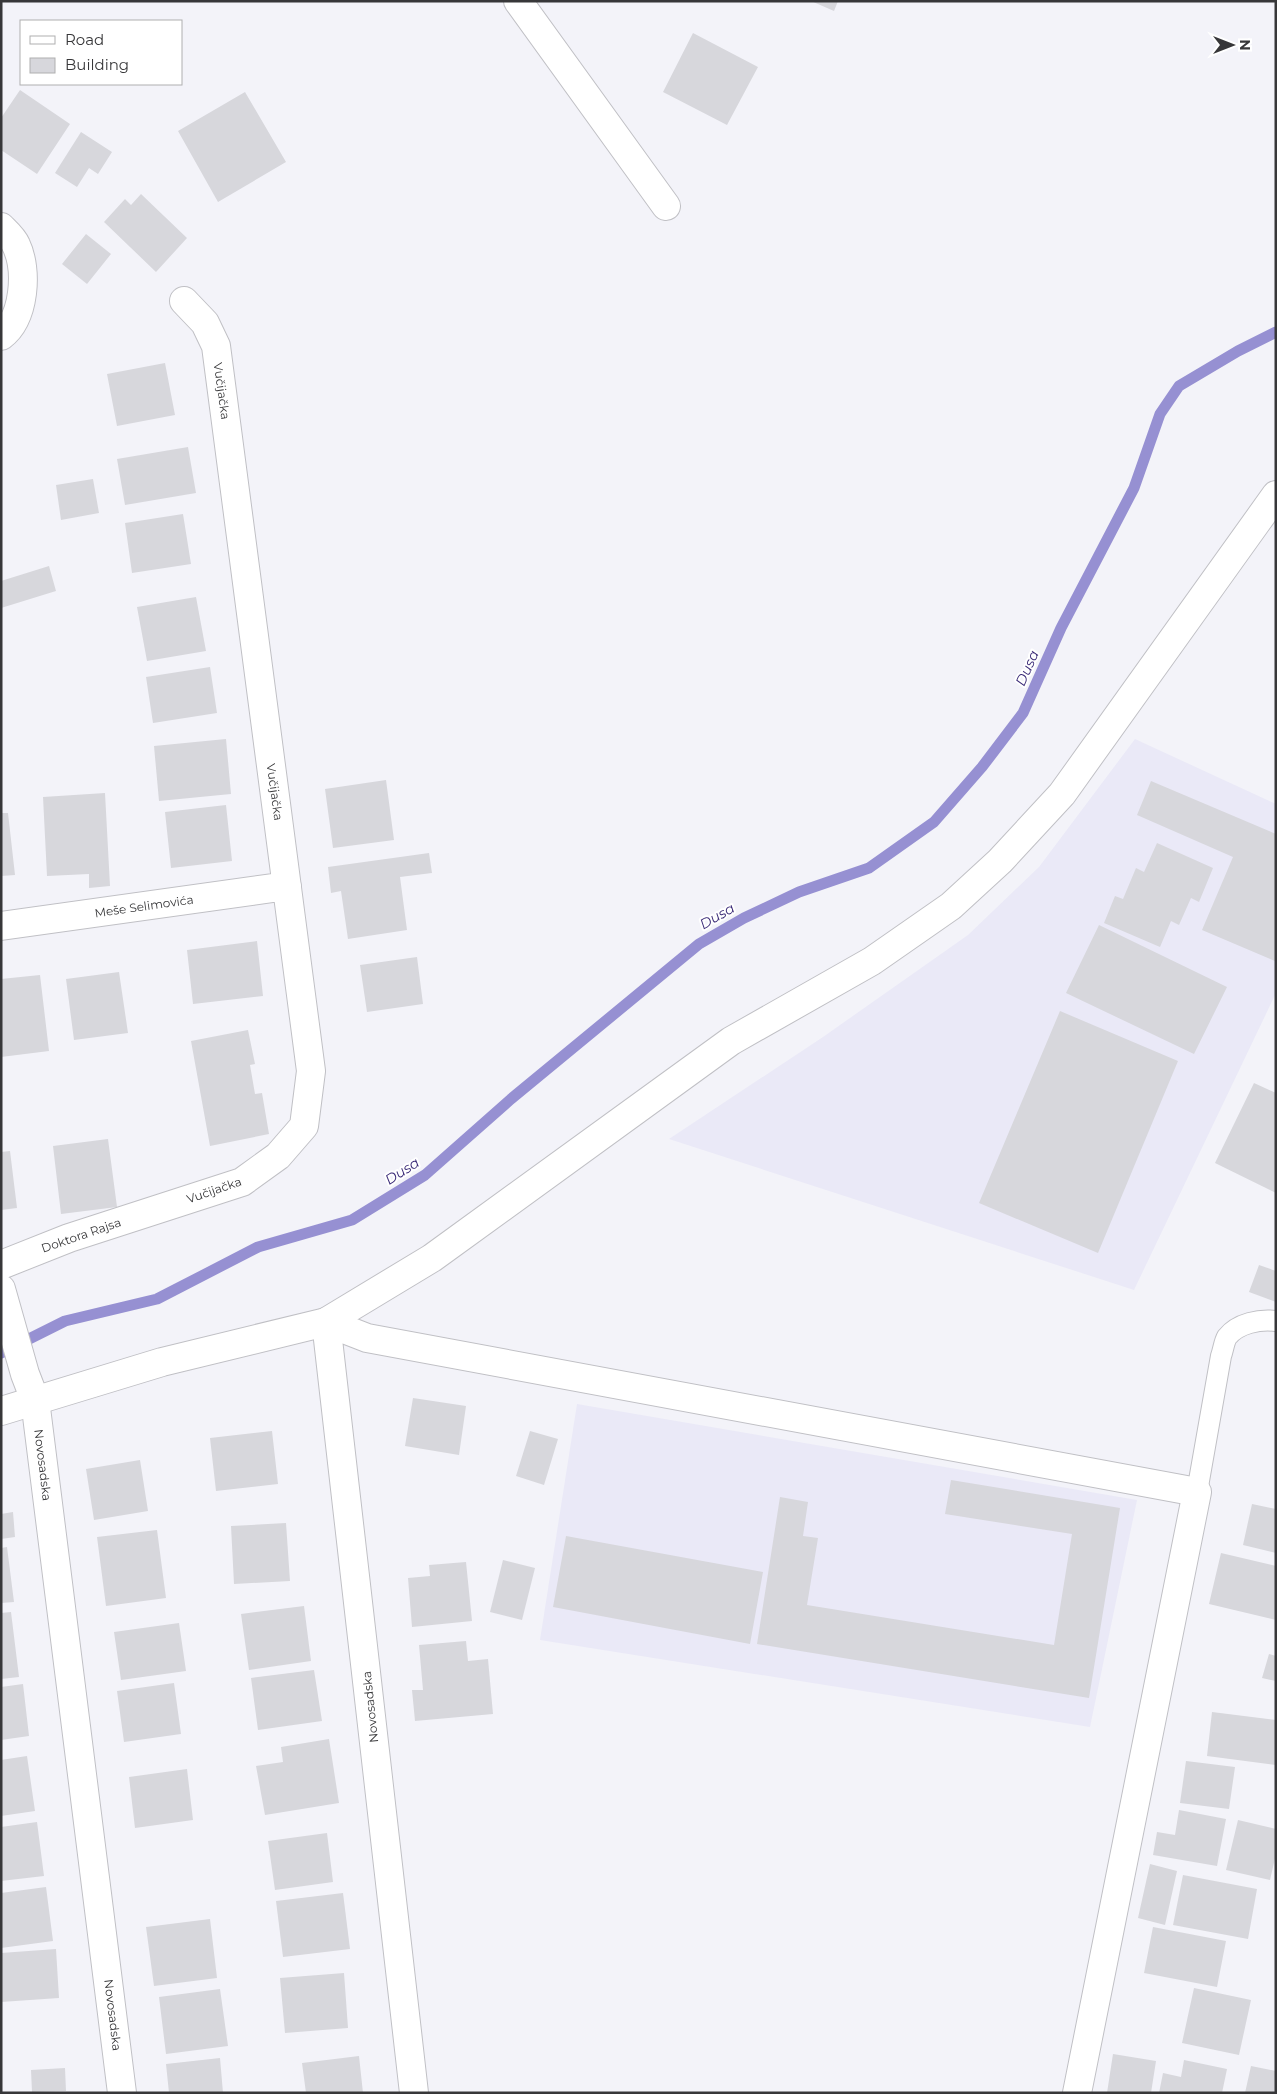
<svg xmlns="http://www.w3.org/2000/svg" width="1277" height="2094" font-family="Montserrat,sans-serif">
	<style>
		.built { fill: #eae9f7 }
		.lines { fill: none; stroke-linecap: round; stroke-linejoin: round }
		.stream { stroke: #9690d2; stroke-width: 11 }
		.building { fill: #d7d7dc }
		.service-casing { stroke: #c0c0c5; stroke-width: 22 }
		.minor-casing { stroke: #c0c0c5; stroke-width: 30 }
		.secondary-casing { stroke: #c0c0c5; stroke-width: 30 }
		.service { stroke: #fff; stroke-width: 20 }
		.minor { stroke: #fff; stroke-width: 28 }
		.secondary { stroke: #fff; stroke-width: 28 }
		.labels { text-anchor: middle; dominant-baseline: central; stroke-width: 4; stroke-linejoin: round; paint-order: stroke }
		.street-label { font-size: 12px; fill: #373739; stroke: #fff }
		.water-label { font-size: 14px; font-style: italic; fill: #392976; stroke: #fff }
	</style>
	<rect width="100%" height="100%" fill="#f3f3f9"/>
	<!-- built -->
	<path class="built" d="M1135,739L1276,804V993L1134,1290L669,1139L823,1037L968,935L1039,867Z
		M577,1404L1137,1500L1090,1727L540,1640Z"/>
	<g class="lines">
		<!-- stream -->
		<path class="stream" d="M1,1353L65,1321L157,1299L258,1247L352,1220L425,1175L511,1099L699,944L744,918L799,892L869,868L934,822L982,767L1023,713L1061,628L1134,488L1160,414L1179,386L1238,351L1276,332"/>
	</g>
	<!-- building -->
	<path class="building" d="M811,1H838L834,11Z
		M693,33L758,67L727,125L663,92Z
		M20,90L70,124L37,174L1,150V118Z
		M245,92L286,162L218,202L178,131Z
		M81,132L112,152L98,174L89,168L77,187L55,173Z
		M141,194L187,238L156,272L104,222L125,199L131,205Z
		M86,234L111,254L87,284L62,264Z
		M165,363L175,415L117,426L107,374Z
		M188,447L196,493L125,505L117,459Z
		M93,479L99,513L61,520L56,485Z
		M183,514L191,564L132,573L125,523Z
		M49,566L56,591L1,608V581Z
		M196,597L206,651L147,661L137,607Z
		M210,667L217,713L153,723L146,677Z
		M226,739L231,794L159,801L154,746Z
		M386,780L394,840L333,848L325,789Z
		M1151,781L1276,834L1275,961L1202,930L1233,857L1137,815Z
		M105,793L110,886L89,888V874L47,876L43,797Z
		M226,805L232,861L171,868L165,812Z
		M1,813H8L15,875L1,876Z
		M1157,843L1213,868L1199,902L1191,898L1179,925L1171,921L1160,947L1104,923L1115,896L1123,899L1136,868L1144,872Z
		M429,853L432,873L400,877L407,930L348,939L341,891L331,893L328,867Z
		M1099,925L1227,987L1194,1054L1066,993Z
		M257,941L263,996L193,1004L187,950Z
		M417,957L423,1004L367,1012L360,965Z
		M119,972L128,1033L74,1040L66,979Z
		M40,975L49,1051L1,1057V979Z
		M1060,1011L1178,1061L1098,1253L979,1203Z
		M248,1030L255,1064L250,1065L255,1094L262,1093L269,1134L210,1146L191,1041Z
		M1254,1083L1276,1093V1193L1215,1163Z
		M108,1139L117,1207L61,1214L53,1146Z
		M10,1151L17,1208L1,1210V1152Z
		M1259,1265L1276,1271V1302L1249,1292Z
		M413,1398L466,1406L459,1455L405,1446Z
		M272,1431L278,1484L216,1491L210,1438Z
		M530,1431L558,1439L544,1485L516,1476Z
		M140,1460L148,1511L94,1520L86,1469Z
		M951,1480L1120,1508L1089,1698L757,1644L780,1497L808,1502L803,1536L818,1538L807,1605L1054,1645L1072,1534L945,1514Z
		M1252,1504L1276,1509V1553L1243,1545Z
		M13,1512L15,1537L1,1539V1514Z
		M286,1523L290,1581L234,1584L231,1526Z
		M157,1530L166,1598L106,1606L97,1537Z
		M566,1536L763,1572L750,1644L553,1607Z
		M7,1547L14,1602L1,1603V1548Z
		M1221,1553L1276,1566V1620L1209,1604Z
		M503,1560L535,1568L522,1620L490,1612Z
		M466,1562L472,1621L412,1627L408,1578L430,1576L429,1565Z
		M304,1606L311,1661L249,1670L241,1614Z
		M11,1612L19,1677L1,1679V1613Z
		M179,1623L186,1671L121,1680L114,1632Z
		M466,1641L468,1661L488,1659L493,1714L415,1721L412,1690H423L419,1645Z
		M1269,1654L1276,1656V1681L1262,1678Z
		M314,1670L322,1721L258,1730L251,1678Z
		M174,1683L181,1734L124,1742L117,1691Z
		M23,1684L29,1736L1,1740V1687Z
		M1212,1712L1276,1720V1765L1207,1756Z
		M329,1739L339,1803L265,1815L256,1766L283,1762L281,1747Z
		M27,1756L35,1811L1,1816V1760Z
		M1186,1761L1235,1767L1229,1809L1180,1803Z
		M187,1769L193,1820L135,1828L129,1777Z
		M1179,1810L1226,1819L1217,1866L1153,1855L1157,1832L1175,1835Z
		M1238,1820L1276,1829V1854L1270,1880L1226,1870Z
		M37,1822L44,1876L1,1881V1827Z
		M327,1833L333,1882L275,1890L268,1841Z
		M1150,1864L1177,1871L1165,1925L1138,1918Z
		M1183,1875L1257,1889L1248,1939L1173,1925Z
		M46,1887L53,1941L1,1948V1893Z
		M343,1893L350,1949L283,1957L276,1901Z
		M210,1919L217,1978L154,1986L146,1927Z
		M1153,1927L1226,1941L1217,1987L1144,1973Z
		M56,1949L59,1998L1,2002V1953Z
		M344,1973L348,2028L285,2033L280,1978Z
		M1194,1988L1251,2000L1239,2055L1182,2043Z
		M220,1989L228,2046L166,2054L159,1997Z
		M1113,2054L1156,2061L1151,2093H1107Z
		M359,2056L363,2093H306L302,2063Z
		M220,2058L223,2093H169L166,2064Z
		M1184,2060L1227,2069L1222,2093H1159L1163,2073L1181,2077Z
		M1251,2066L1276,2071V2093H1245Z
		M65,2068L66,2091L32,2092L31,2070Z"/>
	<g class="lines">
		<!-- service casing -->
		<g class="service-casing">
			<path id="service" d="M1197,1492L1221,1356C1223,1351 1224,1342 1227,1337C1238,1323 1260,1319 1276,1321"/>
		</g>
		<!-- minor casing -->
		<g class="minor-casing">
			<path id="minor" d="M518,1L666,206
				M1,227C6,232 13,238 16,245C28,270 25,318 1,336
				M1,926L287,886
				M1,1265L69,1238L242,1182L278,1156L304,1126L311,1071L216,346L205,323L184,301
				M1,1289L25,1374L35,1400L122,2093
				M414,2093L326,1322L367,1338L1197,1492L1077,2093"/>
		</g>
		<!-- secondary casing -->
		<g class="secondary-casing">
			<path id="secondary" d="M1,1411L162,1362L326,1322L432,1258L731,1041L872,961L951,906L1000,861L1062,794L1276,495"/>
		</g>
		<!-- service -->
		<use href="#service" class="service"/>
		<!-- minor -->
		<use href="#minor" class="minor"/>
		<!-- secondary -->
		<use href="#secondary" class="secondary"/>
	</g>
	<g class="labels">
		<!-- street labels -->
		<g class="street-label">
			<text transform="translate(222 391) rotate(82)">Vučijačka</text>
			<text transform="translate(275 792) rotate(82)">Vučijačka</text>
			<text transform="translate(144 906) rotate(-8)">Meše Selimovića</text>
			<text transform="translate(214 1190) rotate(-19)">Vučijačka</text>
			<text transform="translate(81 1235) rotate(-19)">Doktora Rajsa</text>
			<text transform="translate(43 1465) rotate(83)">Novosadska</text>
			<text transform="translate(370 1707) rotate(-96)">Novosadska</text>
			<text transform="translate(113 2015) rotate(83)">Novosadska</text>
		</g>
		<!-- water labels -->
		<g class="water-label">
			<text transform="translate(1027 668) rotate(-66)">Dusa</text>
			<text transform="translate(717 916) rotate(-30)">Dusa</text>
			<text transform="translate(402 1171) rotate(-33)">Dusa</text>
		</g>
	</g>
	<!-- border -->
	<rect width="1277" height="2094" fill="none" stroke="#373739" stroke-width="5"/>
	<!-- legend -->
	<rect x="20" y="20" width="162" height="65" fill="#ffffff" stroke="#afafb0"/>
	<rect x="30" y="36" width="25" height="8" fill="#ffffff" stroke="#afafb0"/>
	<text x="65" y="45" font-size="15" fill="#373739">Road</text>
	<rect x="30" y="58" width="25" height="15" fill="#d7d7dc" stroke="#afafb0"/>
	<text x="65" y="70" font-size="15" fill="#373739">Building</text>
	<!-- north arrow -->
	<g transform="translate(1232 45) rotate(90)" stroke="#ffffff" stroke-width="4" paint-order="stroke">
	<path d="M0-4L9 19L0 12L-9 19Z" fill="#373739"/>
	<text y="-8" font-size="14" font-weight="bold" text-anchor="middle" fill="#373739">N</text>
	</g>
</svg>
